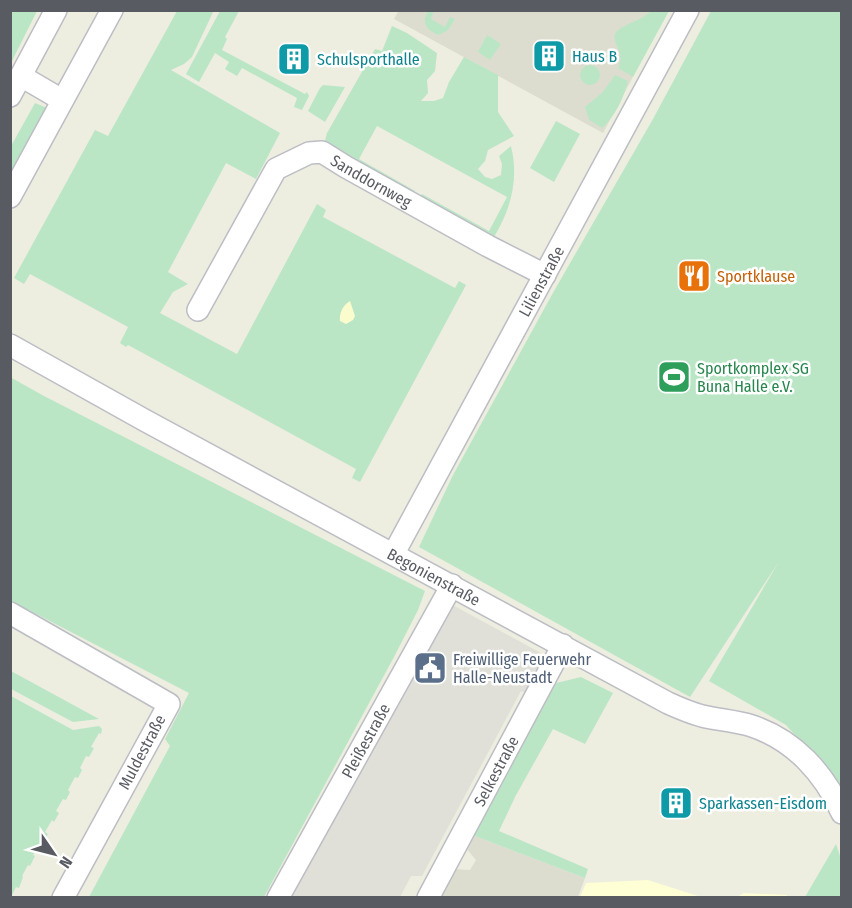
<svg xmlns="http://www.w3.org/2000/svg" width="852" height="908" font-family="'Fira Sans Condensed',sans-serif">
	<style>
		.commercial { fill: #feffd4 }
		.industrial { fill: #e0e0d8 }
		.education { fill: #ddddcf }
		.green { fill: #bbe6c6 }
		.sand { fill: #fbfccd }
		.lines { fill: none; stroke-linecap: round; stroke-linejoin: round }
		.minor-casing { stroke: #bdbec5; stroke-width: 24 }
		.minor { stroke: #fff; stroke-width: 21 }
		.labels { text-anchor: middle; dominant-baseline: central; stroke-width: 5; stroke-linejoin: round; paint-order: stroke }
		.culture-label { font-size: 16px; fill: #0d838f; stroke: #fff; text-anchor: start }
		.street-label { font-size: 16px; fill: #595b62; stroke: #fff }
		.food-label { font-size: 16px; fill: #c56008; stroke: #fff; text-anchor: start }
		.leisure-label { font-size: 16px; fill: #27864d; stroke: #fff; text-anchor: start }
		.service-label { font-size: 16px; fill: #4e5e75; stroke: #fff; text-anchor: start }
	</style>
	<rect width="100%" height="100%" fill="#edede0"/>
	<!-- commercial -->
	<path class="commercial" d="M648,880L701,897H580L586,883Z
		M744,893L787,895V898H735Z"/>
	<!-- industrial -->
	<path class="industrial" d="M449,603L541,653V662L529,694L521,691L422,876H411L400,897L285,898Z"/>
	<!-- education -->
	<path class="education" d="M399,10L668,11L603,133L394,19Z
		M472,835L585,878L578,897L438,898L453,869L470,870L476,860L465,847Z"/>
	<!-- green -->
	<path class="green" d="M11,10L37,11L11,63L10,11Z
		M214,10L192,57L184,64L171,70L280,133L256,179L226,163L168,272L188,284L173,292L160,313L237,354L317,204L326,210L323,217L455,288L459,281L466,285L360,482L352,478L356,469L128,345L126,347L120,343L128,327L30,274L24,284L14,278L95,130L108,136L177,11Z
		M434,10L431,19L445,27L450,17L455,19L448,30L439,35C426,30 421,23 428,11Z
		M220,11H239L225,37L227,39L222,50L305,94L307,92L309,96L302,110L294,107L297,98L242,68L237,76L225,69L229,62L215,53L199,82L186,74Z
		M651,11H669L633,77L618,68C620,64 621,59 620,54C617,44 609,35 621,28C632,21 642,20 651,11Z
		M711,11H841V788L786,725L709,681L778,563L690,697L419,547L453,475L554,291L653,119Z
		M392,26L407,33L437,53L435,71L427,80L428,93L421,101H434L443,98L449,82L464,57L498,75V112L514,136L488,150L485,161L478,169L485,177L492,179L501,175L502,164L499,156L511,146C520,182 509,216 488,246L415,205L422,194L489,231L507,197L377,126L359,159L415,191L409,202L322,152L327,133L375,49L382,51Z
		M487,35L501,44L490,60L478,52Z
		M580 75a10 10 0 1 1 20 0a10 10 0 1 1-20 0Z
		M615,75L628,81C624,97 615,117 602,128L589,120L585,107L603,92Z
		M323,85L345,87L325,122L308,111L320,88Z
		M35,103L52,110L11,187V146Z
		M556,121L580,134L554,182L530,168Z
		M10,377L44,396L425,591L418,610L394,657L264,897H89L170,746L165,739L189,693L11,601Z
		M11,671L99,719L73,722L11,689Z
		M581,677L613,693L585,744L553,729L515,797L499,831L588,869L585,878L472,835L552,684Z
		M11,696L73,730L99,726L102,729L101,734L99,733L91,747L94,748L89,757L86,756L80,768L82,770L78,778L75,777L68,790L70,792L66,800L63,799L56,811L59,813L54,822L52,820L45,832L48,834L42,845L39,844L33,855L35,856L30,866L28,865L22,876L23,877L19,888L16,887L11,897Z
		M836,844L841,859V897H805Z"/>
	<!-- sand -->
	<path class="sand" d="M350,301L355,316L353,320L346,324L340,321C339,313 343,305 350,301Z"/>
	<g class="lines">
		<!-- minor casing -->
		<g class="minor-casing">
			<g id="minor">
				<path d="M21,76L62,100"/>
				<path d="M10,96L56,10"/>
				<path d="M10,197L112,10"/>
				<path id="s1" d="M198,310L276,169L309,153L322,152L346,167L488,246L545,275"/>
				<path id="s2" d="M10,345L146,421L668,703C679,708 691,713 702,716C719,720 736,721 752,726C794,740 824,773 842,813"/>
				<path id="s3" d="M394,553L688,10"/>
				<path d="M10,613L169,704L63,898"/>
				<path id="s4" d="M278,898L452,585"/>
				<path id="s5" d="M428,898L563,645"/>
			</g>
		</g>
		<!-- minor -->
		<use href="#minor" class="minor"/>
	</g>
	<!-- icons -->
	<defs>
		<g id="building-square" transform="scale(1.725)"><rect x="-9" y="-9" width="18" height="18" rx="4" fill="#0f9aa8" stroke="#fff"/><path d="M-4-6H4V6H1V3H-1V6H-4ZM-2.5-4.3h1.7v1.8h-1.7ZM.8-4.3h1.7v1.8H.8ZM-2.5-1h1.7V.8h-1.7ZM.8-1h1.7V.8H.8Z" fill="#fff"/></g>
		<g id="restaurant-square" transform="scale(1.725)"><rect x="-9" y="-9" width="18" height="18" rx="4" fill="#e8710a" stroke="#fff"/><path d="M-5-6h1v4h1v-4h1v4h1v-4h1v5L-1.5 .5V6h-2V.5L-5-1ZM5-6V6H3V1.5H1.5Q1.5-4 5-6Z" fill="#fff"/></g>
		<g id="stadium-square" transform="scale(1.725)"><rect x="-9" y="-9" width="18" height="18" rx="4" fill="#2e9e5b" stroke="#fff"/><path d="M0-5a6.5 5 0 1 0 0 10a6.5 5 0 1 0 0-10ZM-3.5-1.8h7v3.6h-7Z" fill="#fff"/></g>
		<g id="civic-square" transform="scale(1.725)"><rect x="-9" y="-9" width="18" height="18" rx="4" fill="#5c6f8a" stroke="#fff"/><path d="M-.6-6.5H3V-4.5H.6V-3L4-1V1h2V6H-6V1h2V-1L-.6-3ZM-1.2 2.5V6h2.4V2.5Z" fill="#fff"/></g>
	</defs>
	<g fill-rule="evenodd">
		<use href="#building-square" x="549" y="56"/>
		<use href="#building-square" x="294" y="59"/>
		<use href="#restaurant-square" x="694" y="276"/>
		<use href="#stadium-square" x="674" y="377"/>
		<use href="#civic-square" x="430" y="668"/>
		<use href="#building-square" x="676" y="803"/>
	</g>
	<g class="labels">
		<!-- culture labels -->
		<g class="culture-label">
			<text x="572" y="56">Haus B</text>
			<text x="317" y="59">Schulsporthalle</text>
			<text x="699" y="803">Sparkassen-Eisdom</text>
		</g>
		<!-- street labels -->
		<g class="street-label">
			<text stroke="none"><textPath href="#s1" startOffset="268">Sanddornweg</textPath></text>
			<text stroke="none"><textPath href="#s3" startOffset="309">Lilienstraße</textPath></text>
			<text stroke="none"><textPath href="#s2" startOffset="483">Begonienstraße</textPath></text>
			<text stroke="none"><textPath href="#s4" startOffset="180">Pleißestraße</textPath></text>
			<text transform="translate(142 752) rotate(-62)">Muldestraße</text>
			<text stroke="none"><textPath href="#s5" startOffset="144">Selkestraße</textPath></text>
		</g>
		<!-- food labels -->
		<g class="food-label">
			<text x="717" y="276">Sportklause</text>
		</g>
		<!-- leisure labels -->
		<g class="leisure-label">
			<text x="697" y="368">Sportkomplex SG<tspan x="697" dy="18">Buna Halle e.V.</tspan></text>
		</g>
		<!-- service labels -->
		<g class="service-label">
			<text x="453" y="659">Freiwillige Feuerwehr<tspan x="453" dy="18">Halle-Neustadt</tspan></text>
		</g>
	</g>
	<!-- border -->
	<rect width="852" height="908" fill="none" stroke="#595b62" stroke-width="24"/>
	<!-- north arrow -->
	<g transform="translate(54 854) rotate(125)" stroke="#ffffff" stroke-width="4.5" paint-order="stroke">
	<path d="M0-4.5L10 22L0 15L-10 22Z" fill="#595b62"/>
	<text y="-9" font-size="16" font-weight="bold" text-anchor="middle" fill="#595b62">N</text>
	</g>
</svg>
